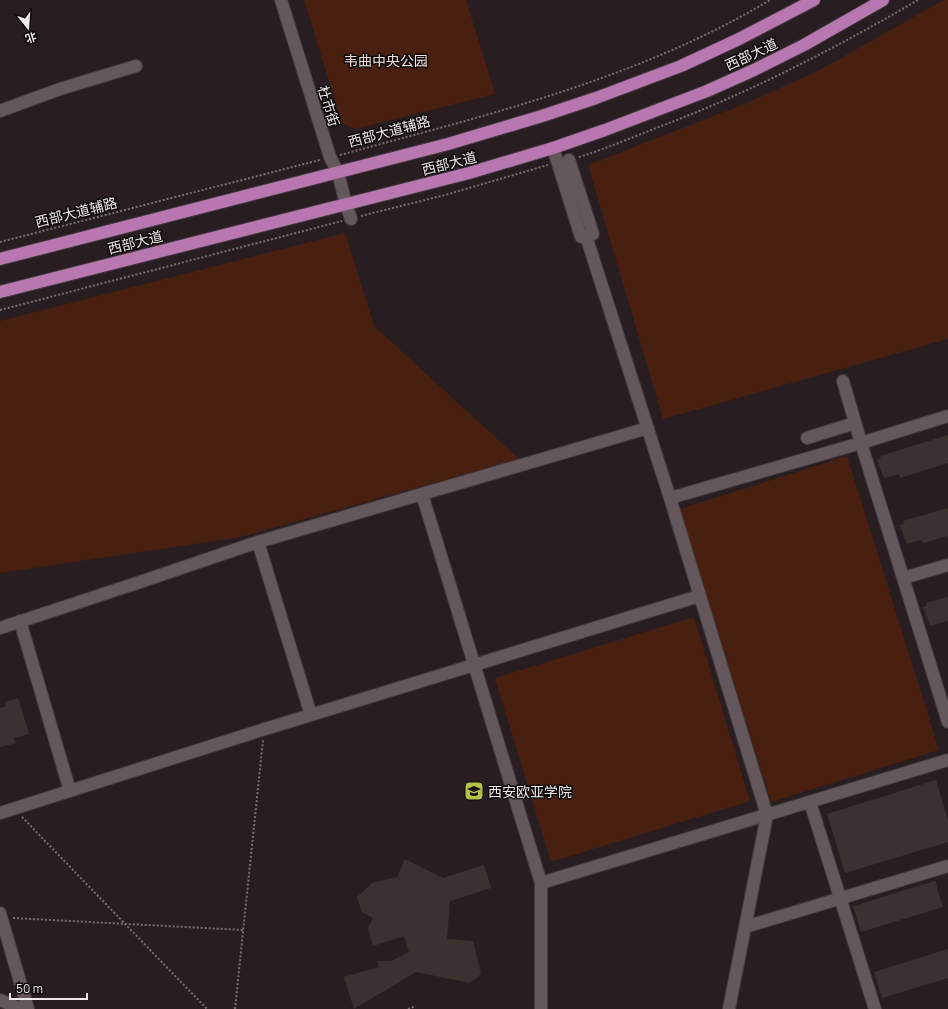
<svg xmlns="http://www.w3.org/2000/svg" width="948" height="1009" font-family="Manrope,'Noto Sans SC',sans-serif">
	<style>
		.green { fill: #49200f }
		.building { fill: #3c3131 }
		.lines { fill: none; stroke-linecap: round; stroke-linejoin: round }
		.minor-casing { stroke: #423a3d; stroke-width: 14 }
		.major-casing { stroke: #423a3d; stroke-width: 14 }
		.path { stroke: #797073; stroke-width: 2; stroke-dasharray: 2 2; stroke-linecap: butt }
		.minor { stroke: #64585d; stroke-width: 12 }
		.major { stroke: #b977b2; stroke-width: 12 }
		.labels { text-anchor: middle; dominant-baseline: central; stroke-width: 3; stroke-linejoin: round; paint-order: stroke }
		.street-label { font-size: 14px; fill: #f0e9eb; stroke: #0e0a0b }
		.park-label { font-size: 14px; fill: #f4ded6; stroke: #0e0a0b }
		.poi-label { font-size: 14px; fill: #f0e9eb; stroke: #0e0a0b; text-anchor: start }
	</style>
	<rect width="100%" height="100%" fill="#281e22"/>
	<!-- green -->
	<path class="green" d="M304,0H466L495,94L355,129L342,123Z
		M944,0H948V339L663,419L588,165L742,105L816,72Z
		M345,233L374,326L519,459L241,537L0,573V321Z
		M847,456L939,750L771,802L680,509Z
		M694,617L750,801L551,862L495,678Z"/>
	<!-- building -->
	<path class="building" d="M948,435V463L900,478L899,474L884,478L877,460L881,458L880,456Z
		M948,508V536L923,543L921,540L907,544L900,525L904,524L903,521Z
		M948,597V621L930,626L923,607L927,606L926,603Z
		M18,698L29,734L14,738L16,743L0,747V708L6,706L5,702Z
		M936,780L948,820V842L845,873L827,814Z
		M405,859L443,878L484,865L491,888L450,901L447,939L473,941L481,974L470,983L416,972L354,1009L344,977L379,967L377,961H391L409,952L404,936L373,946L368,928L373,918L362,912L357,897L372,883L397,877Z
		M935,881L943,907L861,932L853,906Z
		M948,949V978L882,998L874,972Z"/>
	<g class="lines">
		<!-- minor casing -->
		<g class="minor-casing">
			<path id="minor" d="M281,0L330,157L338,173L346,204L351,219
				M0,111L60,89L136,66
				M553,148L581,237L593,234L569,160
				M586,236L670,498L767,815L729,1009
				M843,381L861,443L948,416
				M807,438L855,423
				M422,494L541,883
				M670,498L861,443L948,722
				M258,542L648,428
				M903,578L948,565
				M20,621L70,791
				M0,628L140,582L258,542L311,715
				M810,802L875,1009
				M0,813L265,729L699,596
				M0,913L28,1009
				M745,927L948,866
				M0,1000L20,1009
				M541,1009V883L948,760"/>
		</g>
		<!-- major casing -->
		<g class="major-casing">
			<path id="major" d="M0,259L448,144L542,116L596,98L681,66L739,39L814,0
				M0,292L469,173L553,148L605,130L707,91L754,70L804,45L883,0"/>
		</g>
		<!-- path -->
		<path class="path" d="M340,155C487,115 638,79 770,0
			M579,157C605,149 631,138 656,128C747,94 834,49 918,0
			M361,216L445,195L548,165
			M0,242L320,160
			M0,310L342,221
			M22,817L207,1009
			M13,918L243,930
			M235,1009L263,740
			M408,1009L413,1007V1009"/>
		<!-- minor -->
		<use href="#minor" class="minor"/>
		<!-- major -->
		<use href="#major" class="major"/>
	</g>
	<!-- icons -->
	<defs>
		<g id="university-square" transform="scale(1)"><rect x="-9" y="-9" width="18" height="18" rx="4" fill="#b4c24a" stroke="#0e0a0b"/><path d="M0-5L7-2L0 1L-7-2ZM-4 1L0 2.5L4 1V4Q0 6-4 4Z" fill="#111"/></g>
	</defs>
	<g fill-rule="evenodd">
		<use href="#university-square" x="474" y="791"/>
	</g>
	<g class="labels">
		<!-- street labels -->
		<g class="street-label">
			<text transform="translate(751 54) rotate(-25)">西部大道</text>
			<text transform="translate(329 106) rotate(73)">杜市街</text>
			<text transform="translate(389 131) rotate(-15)">西部大道辅路</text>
			<text transform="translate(449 163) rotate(-14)">西部大道</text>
			<text transform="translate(76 212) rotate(-14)">西部大道辅路</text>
			<text transform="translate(135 242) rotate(-14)">西部大道</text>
		</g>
		<!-- park labels -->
		<g class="park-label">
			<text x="386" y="60">韦曲中央公园</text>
		</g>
		<!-- poi labels -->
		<g class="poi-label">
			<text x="488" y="791">西安欧亚学院</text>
		</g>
	</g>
	<!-- north arrow -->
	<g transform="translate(28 28) rotate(163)" stroke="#0e0a0b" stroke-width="3" paint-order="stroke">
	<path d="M0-3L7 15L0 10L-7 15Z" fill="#f0e9eb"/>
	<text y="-6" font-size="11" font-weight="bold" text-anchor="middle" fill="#f0e9eb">北</text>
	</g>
	<!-- scale -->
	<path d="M10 993v6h77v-6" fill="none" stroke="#f0e9eb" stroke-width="2"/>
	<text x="16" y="993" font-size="12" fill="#f0e9eb" stroke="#0e0a0b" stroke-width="3" paint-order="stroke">50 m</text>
</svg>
